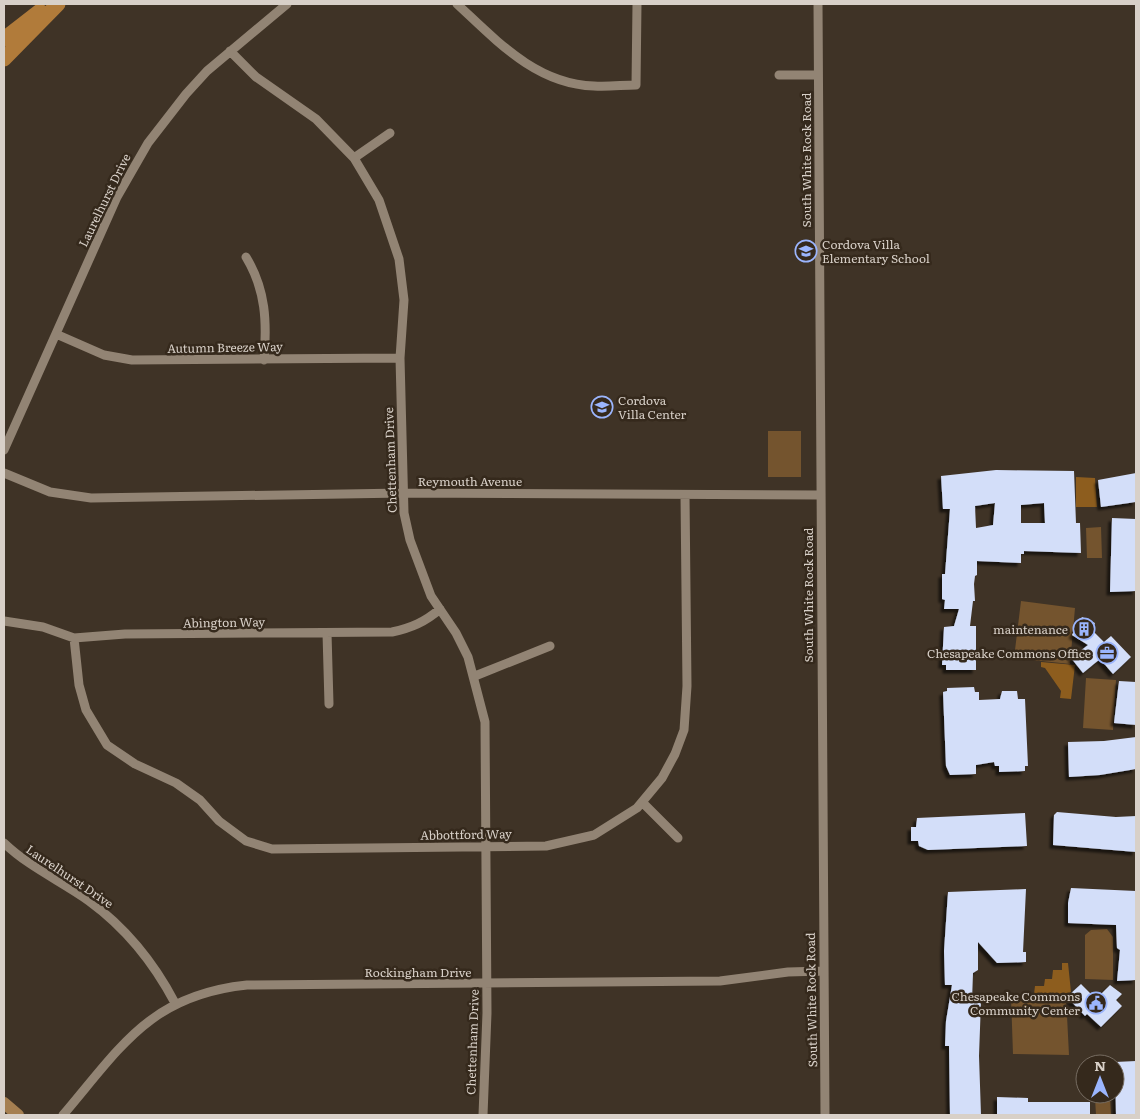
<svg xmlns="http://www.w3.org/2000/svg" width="1140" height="1119" font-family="Literata,serif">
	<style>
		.green { fill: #74542e }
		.water { fill: #8d5d1e }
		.building { fill: #d3def9; fill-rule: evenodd; filter: url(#shadow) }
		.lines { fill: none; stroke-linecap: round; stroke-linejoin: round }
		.minor { stroke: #928474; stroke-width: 9 }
		.major { stroke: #a57f51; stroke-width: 12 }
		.highway { stroke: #b17b3a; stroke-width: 15 }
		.labels { text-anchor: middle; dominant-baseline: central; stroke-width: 5; stroke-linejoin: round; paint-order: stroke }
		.street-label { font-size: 12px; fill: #d8d0c8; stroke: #35291c }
		.poi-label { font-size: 12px; fill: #d8d0c8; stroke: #35291c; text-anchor: end }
	</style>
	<defs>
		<filter id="shadow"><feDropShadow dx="-3.5" dy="3.5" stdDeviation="1" flood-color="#0009"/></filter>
	</defs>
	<rect width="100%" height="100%" fill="#3f3326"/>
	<!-- green -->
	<path class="green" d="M768,431H801V477H768Z
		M1101,527L1102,558H1087L1086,528Z
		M1021,601L1075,608L1070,664L1014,658Z
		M1086,678L1116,680L1113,730L1083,728Z
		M1107,929L1113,937V980L1085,979V935L1091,930Z
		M1066,996L1069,1055L1013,1054L1011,997Z
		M1110,1097L1111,1115H1096L1095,1098Z"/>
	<!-- water -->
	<path class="water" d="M1076,477L1095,478L1097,507H1076Z
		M1041,662L1075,665L1071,699L1060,698L1061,691L1045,668L1041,667Z
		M1062,963H1068L1071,992L1068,994H1034L1035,986H1044L1045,979H1052L1053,970H1062Z"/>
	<!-- building -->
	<path class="building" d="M996,470L1074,471L1076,523H1080L1081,553L1024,551V554H1021V563L977,561V575L975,576L974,584L975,601H973L970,626H976V670H946V665H942L944,627L954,626L959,609H944L945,600L942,599V574H945L950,509H943L941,476ZM995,503L993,525L976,528L975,506ZM1044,503L1045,523H1021V505Z
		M1136,473V502L1101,507L1098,480Z
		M1112,518L1136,519V591L1110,592Z
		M1082,617L1095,623L1092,630L1104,642L1111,636L1131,657L1113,674L1100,659L1083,673L1071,658L1088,645L1072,635Z
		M1119,681L1136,682V725L1114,723Z
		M974,687L975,692H979V700L1000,699L1002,691H1017L1018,699H1025L1028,766H1025V771L999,772V766H995L994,762L976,765V774L950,775L946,766L943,692L947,691V688Z
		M1136,737V769L1100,775L1069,777L1068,742L1104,741Z
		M1057,812L1116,817L1136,816V852L1053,845L1054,815Z
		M1025,813L1027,846L928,850L919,846L918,841H911V827H916L917,818Z
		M1071,888L1136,891V980L1117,981L1120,950L1117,948L1116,925L1068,923V903Z
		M1026,889L1023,952H1026V962L997,963L978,942V970L973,973L972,1001H981L979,1056L981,1115H950L949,1046H945L946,1021L952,985H945L944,951L948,892Z
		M1081,984L1096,999L1110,985L1122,994L1116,1000L1122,1006L1101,1027L1087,1014L1085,1016L1067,997Z
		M1136,1061V1115H1116L1115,1062Z
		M997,1097L1028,1098V1102H1090V1115H997Z"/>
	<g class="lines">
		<!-- minor -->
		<path class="minor" d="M457,4C497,41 536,84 594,86C608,87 623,85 636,85L637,4
			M818,4L825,1115
			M230,51L256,77L316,119L354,158L379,200L399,259L404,300L400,358L404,513L410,540L431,596L456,633L468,657L485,722L487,1013L483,1115
			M779,75H818
			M354,158L390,133
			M246,257C266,290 267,322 264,360
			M56,334L104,355L132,360L400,358
			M4,450L117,197L148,143L186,94L207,71L287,4
			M4,473L50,492L91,498L403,493L820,495
			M4,621L43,627L74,638L125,634L392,632C411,628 425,622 440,609
			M327,633L329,704
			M74,638L79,685L86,710L107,745L135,764L176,783L200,800L219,821L246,841L272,849L546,846L594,835L637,808L662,778L675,754L684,730L687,686L685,495
			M475,676L550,646
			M643,803L678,838
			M4,843C29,867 61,881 89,901C126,928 154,963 175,1003
			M63,1115C121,1047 150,995 247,985L720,981L788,972L823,971"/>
		<!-- major -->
		<path class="major" d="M4,1103L18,1115"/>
		<!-- highway -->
		<path class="highway" d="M4,39L40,11
			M4,59L58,4"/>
	</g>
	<!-- icons -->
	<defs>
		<g id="school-ring" transform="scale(1.125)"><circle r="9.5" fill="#35291c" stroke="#9bb5fd" stroke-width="1.5"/><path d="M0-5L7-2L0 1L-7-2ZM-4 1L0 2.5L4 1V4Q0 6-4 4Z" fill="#9bb5fd"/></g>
		<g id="building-ring" transform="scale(1.125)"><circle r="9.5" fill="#35291c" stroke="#9bb5fd" stroke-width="1.5"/><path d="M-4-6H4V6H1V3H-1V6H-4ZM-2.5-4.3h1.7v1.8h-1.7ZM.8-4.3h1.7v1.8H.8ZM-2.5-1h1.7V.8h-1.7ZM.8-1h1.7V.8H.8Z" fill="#9bb5fd"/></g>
		<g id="office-ring" transform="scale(1.125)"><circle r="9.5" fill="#35291c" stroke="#9bb5fd" stroke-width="1.5"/><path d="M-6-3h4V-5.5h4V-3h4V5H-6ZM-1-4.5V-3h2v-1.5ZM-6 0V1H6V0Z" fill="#9bb5fd"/></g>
		<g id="civic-ring" transform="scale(1.125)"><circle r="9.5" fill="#35291c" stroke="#9bb5fd" stroke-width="1.5"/><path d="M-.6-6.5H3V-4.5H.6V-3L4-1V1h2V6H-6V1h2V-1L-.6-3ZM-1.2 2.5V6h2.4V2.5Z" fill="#9bb5fd"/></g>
	</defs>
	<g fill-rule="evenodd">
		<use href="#school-ring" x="806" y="251"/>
		<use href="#school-ring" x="602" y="407"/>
		<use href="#building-ring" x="1084" y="629"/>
		<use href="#office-ring" x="1107" y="653"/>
		<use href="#civic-ring" x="1096" y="1003"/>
	</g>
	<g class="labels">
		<!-- street labels -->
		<g class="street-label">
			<text transform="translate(806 160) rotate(-90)">South White Rock Road</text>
			<text transform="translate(104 200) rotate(-64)">Laurelhurst Drive</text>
			<text transform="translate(225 347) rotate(-1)">Autumn Breeze Way</text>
			<text transform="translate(390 460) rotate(-92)">Chettenham Drive</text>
			<text x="470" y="481">Reymouth Avenue</text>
			<text transform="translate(808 595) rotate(-90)">South White Rock Road</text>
			<text transform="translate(224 622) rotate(-1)">Abington Way</text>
			<text transform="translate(466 834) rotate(-1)">Abbottford Way</text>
			<text transform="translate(70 876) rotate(34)">Laurelhurst Drive</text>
			<text x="418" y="972">Rockingham Drive</text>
			<text transform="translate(811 1000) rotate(-91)">South White Rock Road</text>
			<text transform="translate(472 1042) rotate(-88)">Chettenham Drive</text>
		</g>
		<!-- poi labels -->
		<g class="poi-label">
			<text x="822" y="244" text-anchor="start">Cordova Villa<tspan x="822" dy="14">Elementary School</tspan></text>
			<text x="618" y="400" text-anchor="start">Cordova<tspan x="618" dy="14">Villa Center</tspan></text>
			<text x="1068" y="629">maintenance</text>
			<text x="1091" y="653">Chesapeake Commons Office</text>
			<text x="1080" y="996">Chesapeake Commons<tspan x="1080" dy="14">Community Center</tspan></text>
		</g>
	</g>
	<!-- border -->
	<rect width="1140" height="1119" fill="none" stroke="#d8d0c8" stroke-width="10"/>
	<!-- north arrow -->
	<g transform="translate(1100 1079)"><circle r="24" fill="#35291c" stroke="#766c61"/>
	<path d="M0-4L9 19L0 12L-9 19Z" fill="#9bb5fd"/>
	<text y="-8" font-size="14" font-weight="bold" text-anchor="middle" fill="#d8d0c8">N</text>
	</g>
</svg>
